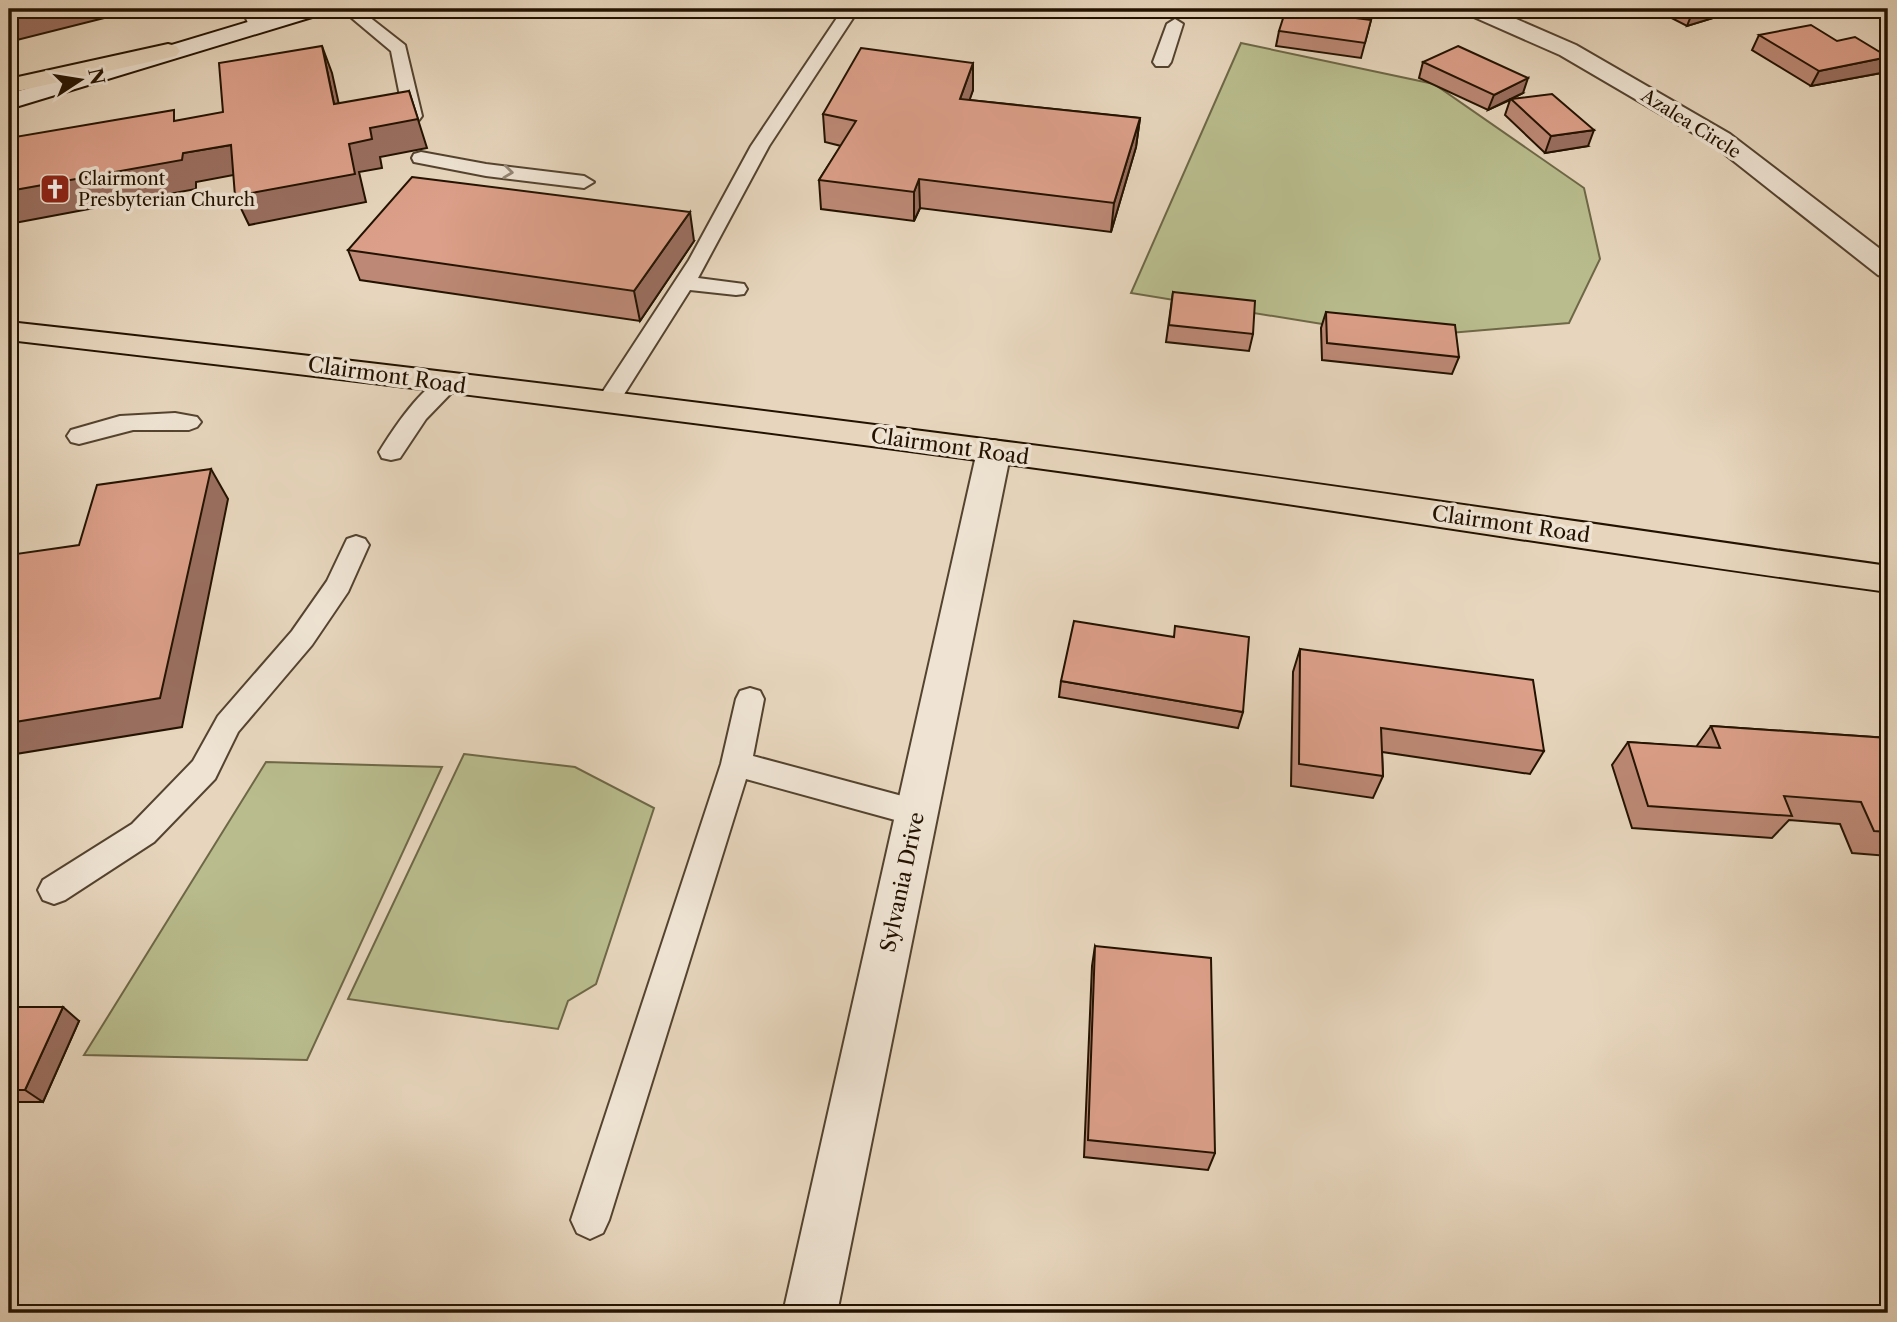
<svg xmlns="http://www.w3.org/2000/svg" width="1897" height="1322" font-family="'Libre Caslon Text',serif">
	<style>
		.green { fill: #b9bd8e; stroke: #6e6847; stroke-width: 2 }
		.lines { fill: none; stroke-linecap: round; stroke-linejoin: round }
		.lane-casing { stroke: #54432f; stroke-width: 4 }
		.street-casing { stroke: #54432f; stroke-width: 4 }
		.secondary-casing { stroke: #231200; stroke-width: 4 }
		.primary-casing { stroke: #231200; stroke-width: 4 }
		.lane { fill: #efe4d4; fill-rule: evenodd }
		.street { fill: #efe4d4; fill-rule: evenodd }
		.secondary { fill: #efe4d4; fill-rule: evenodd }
		.primary { fill: #e7d6bd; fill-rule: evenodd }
		.wall { fill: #bd8976; stroke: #231200; stroke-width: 2 }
		.shaded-wall { fill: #9a6f60; stroke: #231200; stroke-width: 2 }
		.building { fill: #dc9f89; stroke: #231200; stroke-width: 2 }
		.oneway { stroke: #938675 }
		.labels { text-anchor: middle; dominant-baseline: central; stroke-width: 7; stroke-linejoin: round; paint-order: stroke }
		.far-street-label { font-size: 18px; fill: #231200; stroke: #efe4d4 }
		.far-poi-label { font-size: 18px; fill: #231200; stroke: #efe4d4; text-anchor: start }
		.street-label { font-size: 21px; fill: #231200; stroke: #efe4d4 }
	</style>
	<rect width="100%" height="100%" fill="#e7d6bd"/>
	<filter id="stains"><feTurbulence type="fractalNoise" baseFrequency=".00286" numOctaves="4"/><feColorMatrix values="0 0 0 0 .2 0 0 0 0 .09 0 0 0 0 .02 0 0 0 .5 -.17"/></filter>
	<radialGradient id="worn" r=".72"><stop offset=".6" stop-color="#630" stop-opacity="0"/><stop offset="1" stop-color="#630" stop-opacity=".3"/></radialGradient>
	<!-- green -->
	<path class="green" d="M1241,43L1434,84L1584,188L1600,259L1569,323L1402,337L1131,293Z
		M464,754L575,767L654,808L596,984L568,1001L558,1029L348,999Z
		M266,762L442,767L307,1060L84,1055Z"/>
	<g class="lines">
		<!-- lane casing -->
		<g class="lane-casing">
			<path id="lane" d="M341,9H359L405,45L422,116L419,120L413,121L404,116L391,51Z
				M843,9H859L769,146L698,278L744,284L747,289L744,294L736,295L690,290L616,407L608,409L600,407L596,402L689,260L751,146Z
				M1175,19L1183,24L1171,62L1168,66H1156L1153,62L1167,24Z
				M421,152L486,164L584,176L594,182L584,188L486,176L414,162L412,158L414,154Z
				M447,377L455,379L458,384L455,389L426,419L400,458L391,460L382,458L379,452C392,431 423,383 447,377Z
				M175,413L197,417L201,422L197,427L189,430H133L79,444L71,442L67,436L71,430L120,416Z
				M356,536L365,539L369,545L348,592L312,645L238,732L215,779L154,842L65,900L54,904L43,900L38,890L43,880L132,824L193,761L218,716L292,631L327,581L347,539Z
				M750,688L760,691L764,699L753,756L917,800L928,804L932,813L928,822L917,826L746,779L609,1220L603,1233L590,1239L577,1233L571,1220L721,764L736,699L740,691Z"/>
		</g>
		<!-- street casing -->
		<g class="street-casing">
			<path id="street" d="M242,9H264L270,25L267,30H251Z
				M1464,9H1493L1576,45L1730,134L1888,255V278L1878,275L1712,144L1560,55L1467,14Z
				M994,440L1006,443L1011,451L837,1313H783L977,451L982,443Z"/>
		</g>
		<!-- secondary casing -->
		<g class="secondary-casing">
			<path id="secondary" d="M291,9H325L322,14L9,109V94Z"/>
		</g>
		<!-- primary casing -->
		<g class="primary-casing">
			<path id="primary" d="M168,44L176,46L180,51L176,56L9,93V79Z
				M9,322C337,358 665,398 992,440C1291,478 1589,524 1888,566V592C1589,552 1292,502 992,462C665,418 337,378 9,340Z"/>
		</g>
		<!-- lane -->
		<use href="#lane" class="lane"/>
		<!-- street -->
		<use href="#street" class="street"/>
		<!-- secondary -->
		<use href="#secondary" class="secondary"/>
		<!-- primary -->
		<use href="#primary" class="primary"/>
	</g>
	<!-- wall -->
	<path class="wall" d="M1654,9H1726L1723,15L1687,26Z
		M1371,20L1361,58L1276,46L1279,31Z
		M1759,35L1881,73L1811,86L1752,50Z
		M1423,62L1523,93L1511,99L1588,146L1545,153L1505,115L1510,100L1488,110L1419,78Z
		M973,63V90L969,100L1140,118L1136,147L1111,232L920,208L914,221L821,209L819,180L841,146L825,142L823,114Z
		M694,241L640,321L360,280L348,250Z
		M1173,292L1253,334L1249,351L1166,342Z
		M1326,312L1459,357L1452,374L1322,360L1321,328Z
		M1300,649L1544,751L1530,774L1382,752L1383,776L1373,798L1291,786L1293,672Z
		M1061,681L1243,712L1238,728L1059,697Z
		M1711,726L1888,738V856L1852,853L1840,824L1789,820L1772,838L1632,828L1612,765L1628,742L1696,747Z
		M1095,946L1215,1153L1208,1170L1084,1157L1092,966Z
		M9,1007L79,1021L43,1102H9Z"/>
	<!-- shaded-wall -->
	<path class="shaded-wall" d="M9,9H140L9,42Z
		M1700,9H1726L1723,15L1687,26L1693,11Z
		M322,46L332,73L345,132L334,104Z
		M1888,57V59L1881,73L1811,86L1819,71Z
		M973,63V90L960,128V99Z
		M1528,78L1523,93L1488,110L1494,95Z
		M409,91L427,148L380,157L382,168L359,172L366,202L249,225L235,196L349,144L370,128Z
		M1140,118L1136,147L1111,232L1114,203Z
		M1594,130L1588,146L1545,153L1551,136Z
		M231,145L244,173L196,182V189L9,224V191L183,153Z
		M919,179L920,208L914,221V192Z
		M690,212L694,241L640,321L634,291Z
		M211,469L228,499L182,727L16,754L9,778V723Z
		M63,1007L79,1021L43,1102L25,1090Z"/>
	<!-- building -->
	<path class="building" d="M1286,9L1371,20L1365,43L1279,31Z
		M1811,25L1837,41L1855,37L1888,57L1819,71L1759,35Z
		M322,46L334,104L409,91L418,119L370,128L372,139L349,144L355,174L235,196L231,145L183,153L182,160L9,191V138L174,110V121L223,112L219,63Z
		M1458,46L1528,78L1494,95L1423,62Z
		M861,48L973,63L960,99L1140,118L1114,203L919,179L914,192L819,180L856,121L823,114Z
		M1552,94L1594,130L1551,136L1511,99Z
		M412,177L690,212L634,291L348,250Z
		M1173,292L1255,301L1253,334L1169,325Z
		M1326,312L1455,325L1459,357L1327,343Z
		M211,469L160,698L9,723V555L79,545L97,485Z
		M1074,621L1174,637L1175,626L1249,637L1243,712L1061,681Z
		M1300,649L1533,680L1544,751L1381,728L1383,776L1299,764Z
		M1711,726L1888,738V832L1874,831L1861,802L1784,796L1792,816L1648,806L1628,742L1720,748Z
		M1095,946L1211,958L1215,1153L1088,1140Z
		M9,1007H63L25,1090H9Z"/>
	<!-- one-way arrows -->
	<defs><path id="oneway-chevron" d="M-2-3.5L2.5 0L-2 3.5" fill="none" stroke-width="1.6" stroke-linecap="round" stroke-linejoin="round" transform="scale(1.75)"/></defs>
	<use class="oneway" href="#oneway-chevron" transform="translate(508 172) rotate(7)"/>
	<!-- icons -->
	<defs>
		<g id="church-square" transform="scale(1.575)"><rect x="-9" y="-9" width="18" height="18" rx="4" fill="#8f2418" stroke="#efe4d4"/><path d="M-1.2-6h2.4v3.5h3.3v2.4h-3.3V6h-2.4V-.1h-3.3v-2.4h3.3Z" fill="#fff"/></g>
	</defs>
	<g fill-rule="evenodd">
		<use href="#church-square" x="55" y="189"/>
	</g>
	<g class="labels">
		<!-- far-street labels -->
		<g class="far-street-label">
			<text transform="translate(1691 124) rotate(32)">Azalea Circle</text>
		</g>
		<!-- far-poi labels -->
		<g class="far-poi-label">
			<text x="78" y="179">Clairmont<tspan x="78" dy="21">Presbyterian Church</tspan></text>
		</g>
		<!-- street labels -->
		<g class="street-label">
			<text transform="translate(387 375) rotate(8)">Clairmont Road</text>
			<text transform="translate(950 446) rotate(8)">Clairmont Road</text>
			<text transform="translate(1511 524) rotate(8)">Clairmont Road</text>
			<text transform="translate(902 882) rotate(-78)">Sylvania Drive</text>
		</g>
	</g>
	<!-- margin -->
	<rect width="1897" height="1322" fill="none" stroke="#e7d6bd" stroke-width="35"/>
	<rect x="10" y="10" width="1876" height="1301" fill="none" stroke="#231200" stroke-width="3.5"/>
	<rect x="18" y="18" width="1862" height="1287" fill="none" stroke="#231200" stroke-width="2"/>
	<!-- north arrow -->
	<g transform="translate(80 80) rotate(78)" stroke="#efe4d4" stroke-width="5" paint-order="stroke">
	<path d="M0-5L12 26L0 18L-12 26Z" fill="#231200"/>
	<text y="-10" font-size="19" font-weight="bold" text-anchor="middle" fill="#231200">N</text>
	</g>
	<rect width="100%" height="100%" filter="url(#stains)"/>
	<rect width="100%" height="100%" fill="url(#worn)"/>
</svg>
